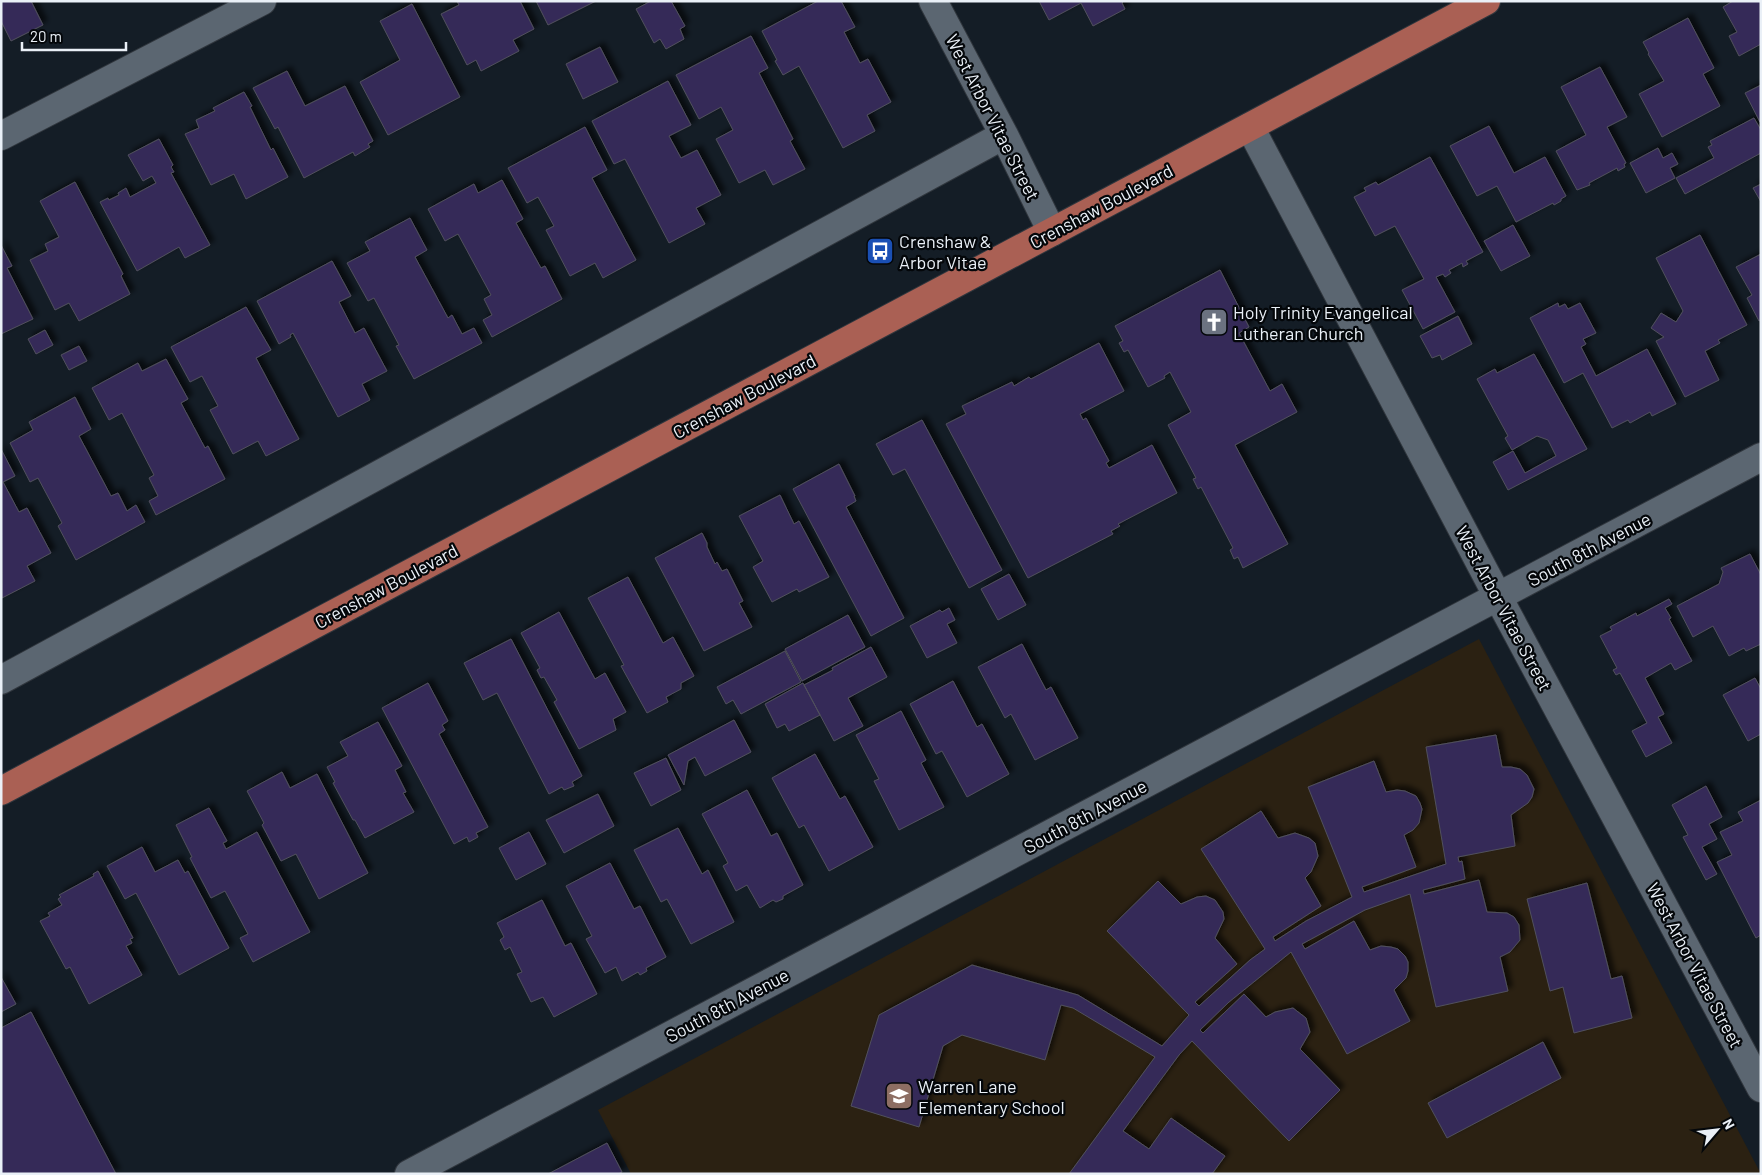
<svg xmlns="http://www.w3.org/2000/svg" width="1762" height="1175" font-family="Barlow,sans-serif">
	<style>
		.education { fill: #2b2112 }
		.building { fill: #342b58; stroke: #51505d; filter: url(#shadow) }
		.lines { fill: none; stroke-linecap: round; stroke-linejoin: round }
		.minor-casing { stroke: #30363d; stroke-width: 30 }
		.major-casing { stroke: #30363d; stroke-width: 30 }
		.minor { stroke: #5b6671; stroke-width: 28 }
		.major { stroke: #aa6054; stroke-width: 28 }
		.labels { text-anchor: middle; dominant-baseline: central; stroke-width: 4.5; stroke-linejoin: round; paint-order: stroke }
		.street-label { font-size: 18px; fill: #eaf0f7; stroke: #04070a }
		.poi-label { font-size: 18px; fill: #eaf0f7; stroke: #04070a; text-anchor: start }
	</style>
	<defs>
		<filter id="shadow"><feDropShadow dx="4.5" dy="-4.5" stdDeviation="2.5" flood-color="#0009"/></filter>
	</defs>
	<rect width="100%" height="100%" fill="#141d26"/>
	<!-- education -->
	<path class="education" d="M1479,639L1761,1174H631L598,1110Z"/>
	<!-- building -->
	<path class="building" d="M1,1H31L43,25L11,41L1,21Z
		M457,1H520L534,29L513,40L519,51L481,71L476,60L467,65L441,14L459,5Z
		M536,1H596L548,25Z
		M651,1H671L685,26L680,29L684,39L666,49L660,39L654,43L636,9Z
		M818,1H841L855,27L844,32L860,63L868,59L891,102L867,115L875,131L843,148L799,66L783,75L775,61L777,60L762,31Z
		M1039,1H1124L1122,3L1125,9L1093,26L1081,3L1049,20Z
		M1733,1H1761V44L1739,56L1729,36L1737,32L1723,7Z
		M412,4L460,97L388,135L360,82L400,60L380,21Z
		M1688,18L1714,68L1703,74L1720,106L1662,137L1639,94L1664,81L1648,54L1649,53L1643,42Z
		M751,36L768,68L759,73L793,139L790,141L805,169L773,185L765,170L739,183L716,139L733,130L721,107L699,119L676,75Z
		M600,47L618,82L583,99L566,64Z
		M1600,67L1627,117L1607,127L1626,163L1624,164L1625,167L1618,171L1617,168L1589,183L1590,185L1577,190L1556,151L1586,135L1561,87Z
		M287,71L305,106L345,86L373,141L368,144L370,147L355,156L353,152L304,178L278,127L275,129L253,88Z
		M668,81L691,125L669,136L681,158L697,150L721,195L696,208L705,224L669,243L625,159L614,164L592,121Z
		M1761,85V122H1760L1745,93Z
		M244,92L252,106L250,107L271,150L273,148L288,177L246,199L234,174L211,185L185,134L199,128L196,120L215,111L213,108Z
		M1754,118L1761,130V153L1685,194L1676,178L1714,158L1708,147L1712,145L1710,141Z
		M1489,126L1514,173L1545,157L1566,196L1561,199V201L1554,205L1553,203L1516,222L1497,186L1477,196L1450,146Z
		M585,127L607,170L592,178L636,260L603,278L595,263L570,276L546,230L554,226L538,197L527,203L508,168Z
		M159,139L173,165L171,167L174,172L171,173L210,245L185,258L179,247L137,271L100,202L108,198L109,200L119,195L118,193L126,188L130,197L156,183L152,176L143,181L128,155Z
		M1658,148L1663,158L1672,153L1678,164L1670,168L1675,178L1646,193L1630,163Z
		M1430,157L1483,252L1466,261L1468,264L1463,267L1462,263L1449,270L1451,273L1445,277L1443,274L1436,277L1455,312L1423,329L1402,290L1424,279L1395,226L1375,236L1354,197L1366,191L1364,188L1376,182L1378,185Z
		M502,180L523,219L516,223L541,268L545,266L562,299L492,337L483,320L492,315L484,299L491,295L458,234L445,241L428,209L474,184L478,193Z
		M75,182L123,274L121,276L130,294L79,321L69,303L55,310L30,260L48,251L45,244L59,237L40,201Z
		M1761,184V202L1753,188Z
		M410,218L427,250L415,257L448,318L452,315L462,334L474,328L482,343L414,379L396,346L399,345L374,298L368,301L347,263L370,251L365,242Z
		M1513,225L1530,256L1501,271L1484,241Z
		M1700,235L1747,325L1718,340L1720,343L1705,351L1719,380L1685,397L1656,341L1664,337L1651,328L1661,313L1676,322L1683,311L1656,258Z
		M1,245L12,266L7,268L33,319L1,334Z
		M1761,254V320L1759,321L1747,298L1752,295L1736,267Z
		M332,261L351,296L339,302L355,333L364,328L387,371L362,384L370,400L338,417L293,333L290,335L291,337L279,344L257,301Z
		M1220,270L1249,327L1239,333L1270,391L1282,384L1297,412L1235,445L1288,544L1243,568L1238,557L1234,559L1230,550L1233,548L1201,487L1198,489L1193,479L1196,478L1168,425L1191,412L1170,372L1164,376L1165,378L1148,387L1128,350L1124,352L1119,343L1123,341L1115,326Z
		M1558,303L1559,307L1565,304L1568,309L1580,303L1596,333L1583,339L1586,344L1581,347L1596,376L1647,349L1676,404L1652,416L1650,412L1630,423L1628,420L1612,428L1583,373L1564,383L1530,318Z
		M246,307L271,350L256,358L299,439L266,456L258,441L233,454L210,410L218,406L202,376L190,382L171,347Z
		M1458,316L1472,344L1442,360L1440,355L1432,358L1420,336Z
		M45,330L53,345L36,354L28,339Z
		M1099,343L1124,391L1080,414L1083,420L1086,418L1109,461L1106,463L1109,468L1152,445L1177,493L1118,524L1120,526L1111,531L1113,534L1028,578L946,424L966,414L962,406L1012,382L1014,386L1029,377L1031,379Z
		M79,346L87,361L69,370L61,355Z
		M1534,354L1587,449L1508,490L1493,462L1513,451L1525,473L1556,456L1548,440L1537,436L1512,450L1505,438L1508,436L1477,379L1495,369L1497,373Z
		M166,359L188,399L181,403L205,448L208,446L225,479L156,515L149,501L158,496L149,478L154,475L122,413L109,420L92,388L138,363L142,371Z
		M75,397L91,429L79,436L111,496L118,493L127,511L136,505L145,522L76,560L58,526L62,523L38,478L30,482L10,443L33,430L29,422Z
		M922,420L1002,570L969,588L905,469L893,475L876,444Z
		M1,449L15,476L3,482L19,512L27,508L51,553L27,566L35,581L2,598Z
		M839,464L855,496H854L856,501L846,507L904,618L871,636L793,489Z
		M780,495L794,524L799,521L829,577L799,592L797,589L772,602L753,567L763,561L739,516Z
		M702,533L707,543V547L715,564L717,562L722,571L727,569L743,601L739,603L752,627L704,651L655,558Z
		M1750,554L1761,575V644L1746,651L1744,648L1729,656L1713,626L1693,637L1677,606L1719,584L1723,572L1721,568Z
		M1009,574L1026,605L998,620L981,589Z
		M628,577L663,643L673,637L694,676L681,683V689L666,697L668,702L647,713L621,666L624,665L588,598Z
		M1669,599L1672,604L1665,608L1671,618L1669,619L1692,661L1675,670L1671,663L1645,678L1664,714L1658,717L1672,743L1646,757L1632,731L1647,723L1620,673L1616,675L1613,670L1617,668L1600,636L1612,630L1610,627L1636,613L1637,616Z
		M949,608L955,620L947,624L957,643L927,658L910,626L940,610L942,612Z
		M559,612L595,679L605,673L626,712L613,719L616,730L579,749L554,702L557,700L544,677L541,678L537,670L540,668L521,633Z
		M848,615L865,647L802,681L785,649Z
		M511,639L582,776L572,782L574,786L564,790L562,787L549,794L497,693L483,700L464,663Z
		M1022,644L1046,690L1051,687L1078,738L1035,760L1011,714L1005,718L978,667Z
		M871,647L887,677L848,698L863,726L834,741L804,685L833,670L832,668Z
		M785,651L801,682L741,714L733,700L726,704L717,687Z
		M1755,678L1761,689V734L1748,741L1723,695Z
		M953,681L977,727L982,724L1009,774L967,797L942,751L936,754L910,704Z
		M428,683L448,721L442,725L445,730L439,734L488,827L476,833L478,837L469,842L467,837L454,844L382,708Z
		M803,683L820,715L789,731L785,724L777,728L765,704Z
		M901,711L926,760L921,763L944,807L899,830L874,781L879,779L856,735Z
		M734,720L751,752L705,776L695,757L688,761L684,785L668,755Z
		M378,722L402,766L395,770L406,792L403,793L414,812L365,838L355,820H353L333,783L335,782L327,767L348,756L340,742Z
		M1496,735L1502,767H1511L1520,769L1527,775L1534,789L1532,797L1528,803L1511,815L1515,846L1458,857L1459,862L1462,861L1465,879L1423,890L1424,894L1479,880L1487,912L1507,913L1514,917L1519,925L1520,940L1510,952L1500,957L1508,991L1436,1007L1410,894L1365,910L1302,944L1305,949L1354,921L1370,950L1381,946L1391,947L1398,949L1405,956L1408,962V971L1406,978L1394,990L1410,1021L1347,1054L1291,952L1229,1002L1200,1030L1203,1033L1244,994L1266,1017L1275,1012L1293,1008L1306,1018L1310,1032L1300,1049L1340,1090L1289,1141L1192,1041L1179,1055L1123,1131L1149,1149L1171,1118L1225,1156L1212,1174H1069L1155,1057L1073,1008L1061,1005L1045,1060L962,1035L943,1046L919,1127L851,1106L879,1015L972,965L1078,995L1162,1046L1189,1015L1107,931L1158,881L1181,904L1197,897L1206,896L1215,900L1223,912L1224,919L1215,938L1237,964L1195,1002L1199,1006L1250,960L1265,949L1201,849L1261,811L1278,838L1295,833L1309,838L1315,843L1318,856L1311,872L1305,878L1321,906L1273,937L1275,941L1306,921L1352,897L1308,787L1374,761L1386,792L1397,790L1405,791L1416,796L1420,803L1422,809L1419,823L1413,830L1404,835L1416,867L1362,887L1364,892L1446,864L1426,747Z
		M815,754L840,799L845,796L873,847L829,871L804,825L799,828L772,778Z
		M666,758L681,790L651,806L634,773Z
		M282,772L290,788L317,774L368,873L319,899L296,854L281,861L262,825L264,823L247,791Z
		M1706,786L1722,817L1709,824L1717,839L1702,847L1717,874L1706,880L1683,837L1688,835L1672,805Z
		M747,790L771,836L777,833L803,885L783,896V899L776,902L773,900L760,908L747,885L736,891L723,866L728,863L702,814Z
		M598,794L614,826L564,853L546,820Z
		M1761,800V935L1756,938L1717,862L1732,855L1720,832L1743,821L1738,812Z
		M209,808L227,841L223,843L226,849L257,832L310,932L253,962L240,938L248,934L225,891L211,898L190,858L192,857L176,825Z
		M678,828L702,874L708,870L734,922L691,944L667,899L661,902L634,850Z
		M529,832L546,864L516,880L499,848Z
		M142,847L155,872L178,860L185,873L188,871L229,948L179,975L136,893L125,899L107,866Z
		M610,863L634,909L640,906L666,957L646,968L647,971L640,975L638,972L622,981L616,967L605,973L586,939L592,936L566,886Z
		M98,871L133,938L130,939L132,943L126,946L142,975L89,1004L70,967L66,969L40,921L50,916L48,913L62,905L58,899L61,897L59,895L94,876L93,874Z
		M1587,883L1611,979L1622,976L1632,1018L1574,1033L1563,987L1550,991L1527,899Z
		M542,900L565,946L571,943L597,994L554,1017L543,997L531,1002L517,974L522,972L510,947L505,950L500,940L504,937L497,923Z
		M1,977L16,1004L1,1012Z
		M31,1012L116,1174H1V1028Z
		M1543,1042L1561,1078L1447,1138L1428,1103Z
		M607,1143L622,1172L618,1174H548Z"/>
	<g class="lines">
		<!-- minor casing -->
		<g class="minor-casing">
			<path id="minor" d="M933,1L1004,135L1052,232
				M1250,127L1498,597L1761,1088
				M1,136L262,1
				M1,680L1004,135
				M409,1174L1761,457"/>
		</g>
		<!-- major casing -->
		<g class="major-casing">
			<path id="major" d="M1,791L1486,1"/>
		</g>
		<!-- minor -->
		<use href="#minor" class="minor"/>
		<!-- major -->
		<use href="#major" class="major"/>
	</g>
	<!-- icons -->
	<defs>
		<g id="bus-square" transform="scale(1.4375)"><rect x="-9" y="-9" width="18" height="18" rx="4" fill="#1a4fb4" stroke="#04070a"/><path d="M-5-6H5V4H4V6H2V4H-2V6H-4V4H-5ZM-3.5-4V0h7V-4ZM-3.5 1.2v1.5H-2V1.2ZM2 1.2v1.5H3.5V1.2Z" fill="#fff"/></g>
		<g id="church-square" transform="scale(1.4375)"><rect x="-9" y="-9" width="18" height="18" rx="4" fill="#6b7280" stroke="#04070a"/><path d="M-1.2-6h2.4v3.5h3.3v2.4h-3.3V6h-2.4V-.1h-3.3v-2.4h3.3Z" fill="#fff"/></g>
		<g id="school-square" transform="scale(1.4375)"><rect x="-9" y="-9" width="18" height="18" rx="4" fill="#8d6e63" stroke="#04070a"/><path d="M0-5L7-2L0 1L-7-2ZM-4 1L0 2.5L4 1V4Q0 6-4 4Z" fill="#fff"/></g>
	</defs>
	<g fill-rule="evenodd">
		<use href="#bus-square" x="880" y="251"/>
		<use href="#church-square" x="1214" y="322"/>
		<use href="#school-square" x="899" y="1096"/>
	</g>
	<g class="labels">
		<!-- street labels -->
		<g class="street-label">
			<text transform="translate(993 117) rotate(63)">West Arbor Vitae Street</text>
			<text transform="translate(1101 206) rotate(-28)">Crenshaw Boulevard</text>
			<text transform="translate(744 396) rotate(-28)">Crenshaw Boulevard</text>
			<text transform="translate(1589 549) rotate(-28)">South 8th Avenue</text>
			<text transform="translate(386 586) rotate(-28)">Crenshaw Boulevard</text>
			<text transform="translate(1504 608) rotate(62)">West Arbor Vitae Street</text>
			<text transform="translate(1085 816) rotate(-28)">South 8th Avenue</text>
			<text transform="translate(1695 965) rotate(62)">West Arbor Vitae Street</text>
			<text transform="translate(727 1005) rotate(-28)">South 8th Avenue</text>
		</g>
		<!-- poi labels -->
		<g class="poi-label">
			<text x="899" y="241">Crenshaw &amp;<tspan x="899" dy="21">Arbor Vitae</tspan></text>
			<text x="1233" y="312">Holy Trinity Evangelical<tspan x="1233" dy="21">Lutheran Church</tspan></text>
			<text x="918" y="1086">Warren Lane<tspan x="918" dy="21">Elementary School</tspan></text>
		</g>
	</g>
	<!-- border -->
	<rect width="1762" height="1175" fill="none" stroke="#eaf0f7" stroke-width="5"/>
	<!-- north arrow -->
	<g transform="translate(1717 1130) rotate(62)" stroke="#04070a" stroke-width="4" paint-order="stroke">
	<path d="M0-4L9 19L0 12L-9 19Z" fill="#eaf0f7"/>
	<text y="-8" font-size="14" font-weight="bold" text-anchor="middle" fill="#eaf0f7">N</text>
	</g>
	<!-- scale -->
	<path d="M22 42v8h104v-8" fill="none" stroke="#eaf0f7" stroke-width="2.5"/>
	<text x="30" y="42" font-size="15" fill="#eaf0f7" stroke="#04070a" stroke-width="4" paint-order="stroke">20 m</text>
</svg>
